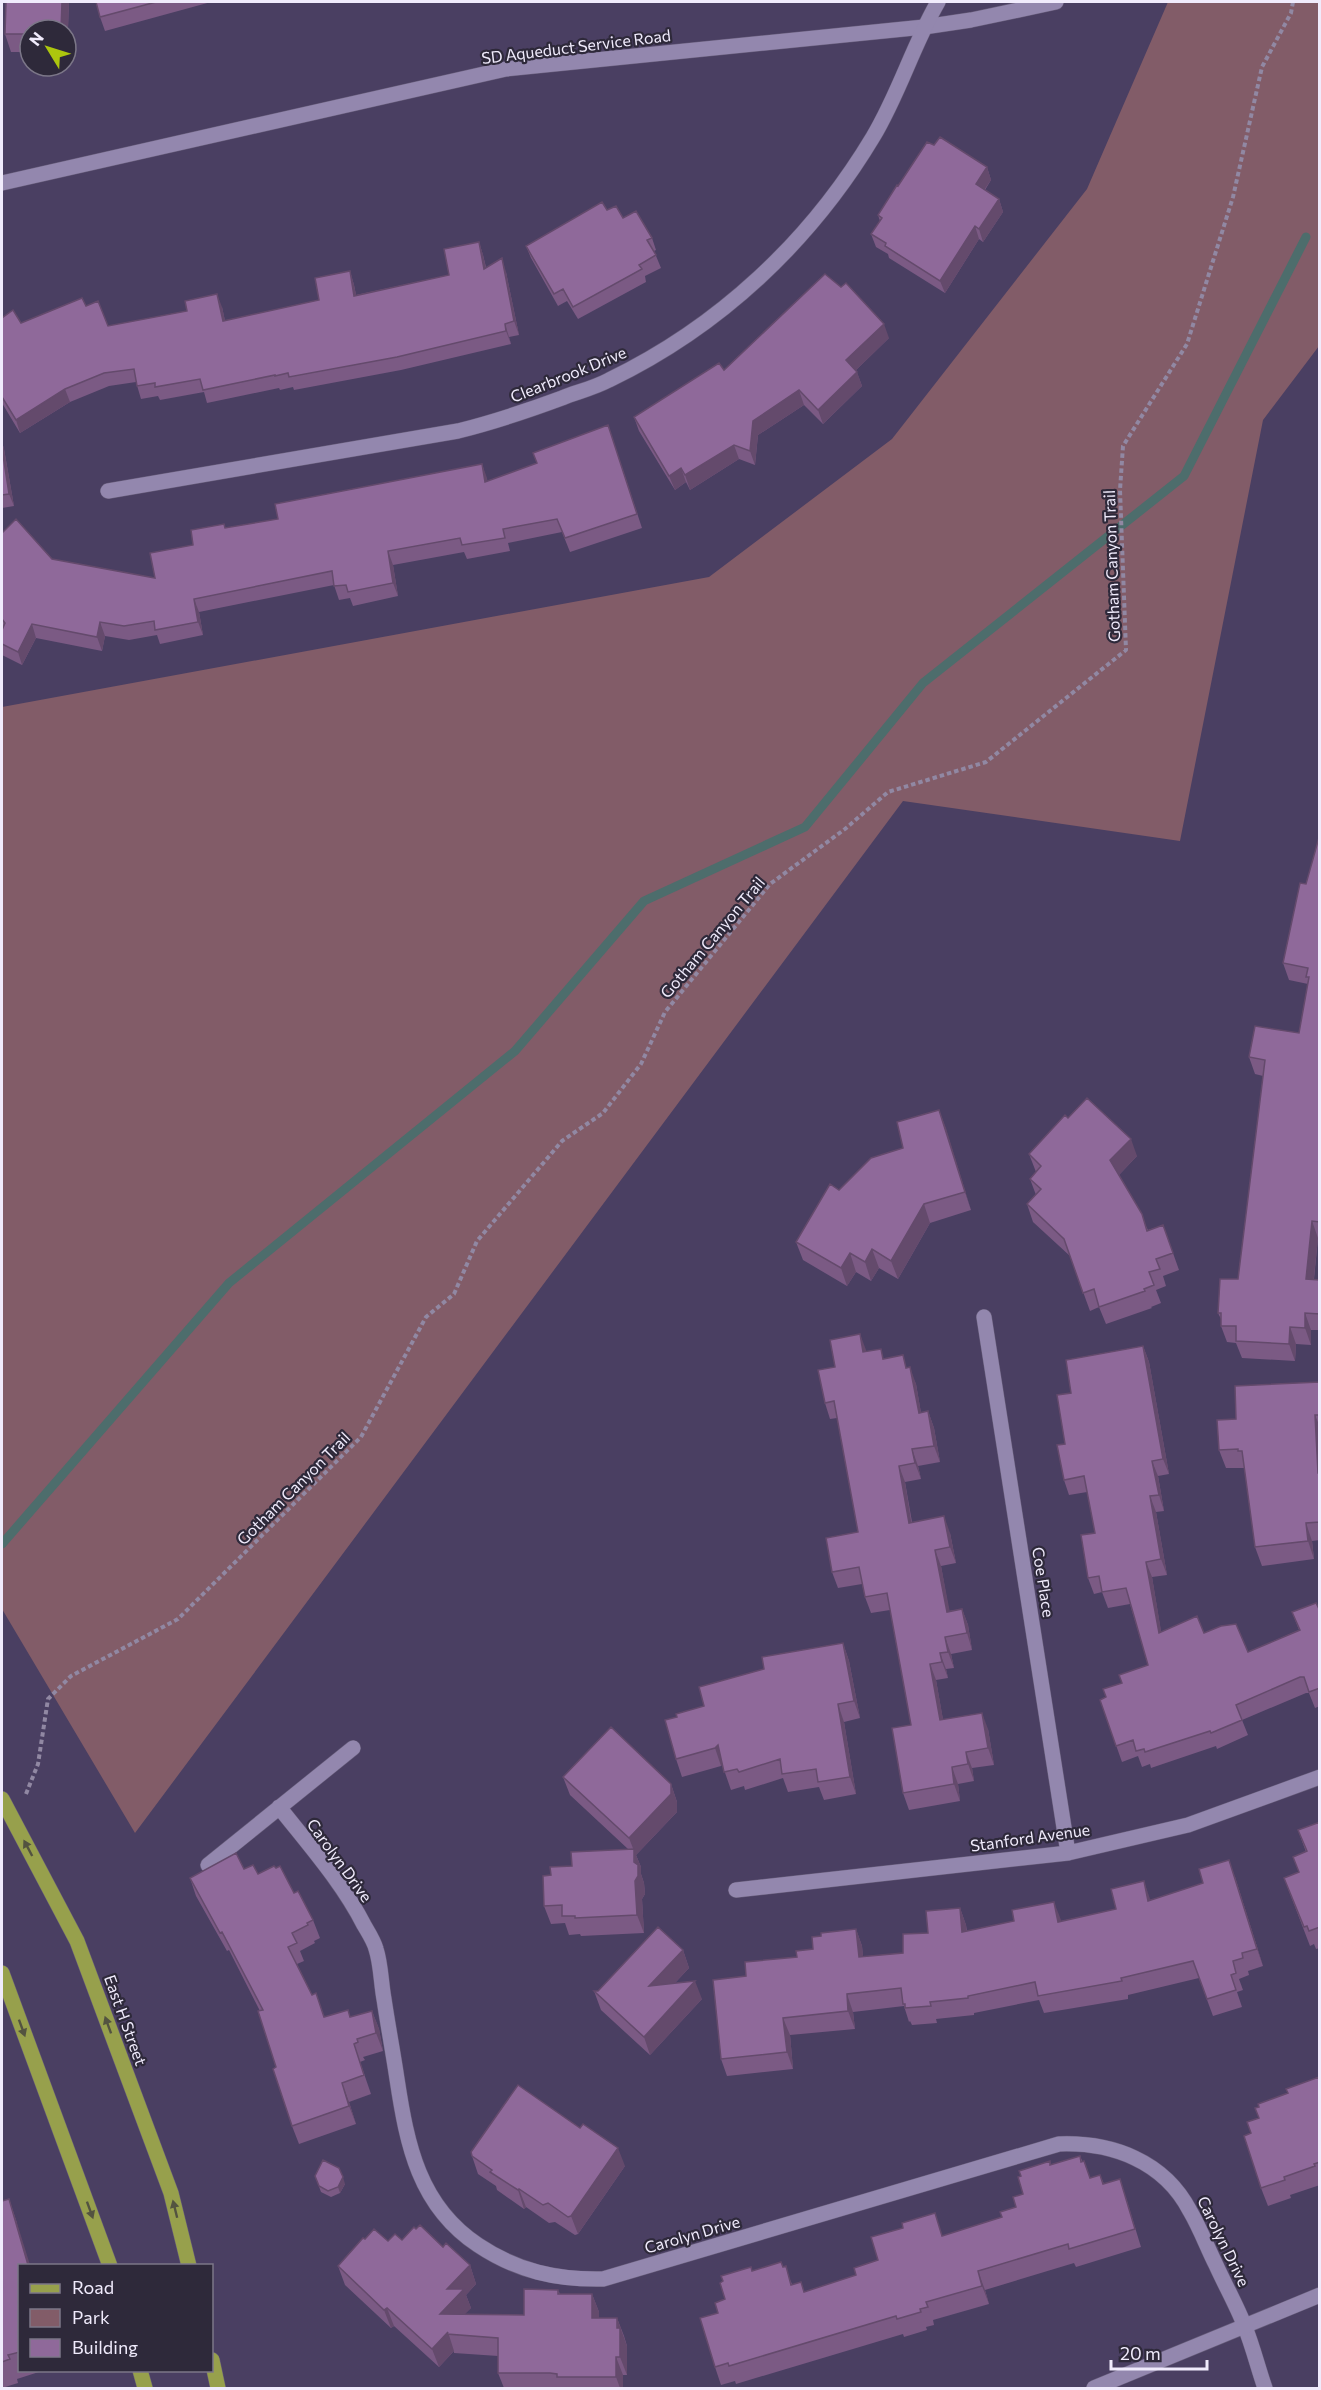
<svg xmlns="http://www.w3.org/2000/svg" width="1321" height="2390" font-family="Commissioner,sans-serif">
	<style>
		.green { fill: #825c68 }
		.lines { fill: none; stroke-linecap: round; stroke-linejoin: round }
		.stream { stroke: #4d6d6c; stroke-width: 9 }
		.service-casing { stroke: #665c79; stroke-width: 16 }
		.minor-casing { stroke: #665c79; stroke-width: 16 }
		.secondary-casing { stroke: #665c79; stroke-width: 16 }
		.primary-casing { stroke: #665c79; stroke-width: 16 }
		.path { stroke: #9188a3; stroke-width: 4; stroke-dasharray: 4.5 3; stroke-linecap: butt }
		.service { stroke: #9387ae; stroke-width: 15 }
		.minor { stroke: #9387ae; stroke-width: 15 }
		.secondary { stroke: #9387ae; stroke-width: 15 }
		.primary { stroke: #97a04c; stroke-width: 15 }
		.wall { fill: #7b5a84 }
		.shaded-wall { fill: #644a6c }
		.building { fill: #8f699a; stroke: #644a6c; stroke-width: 1.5 }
		.oneway { fill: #535340 }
		.labels { text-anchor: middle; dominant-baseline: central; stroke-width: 4.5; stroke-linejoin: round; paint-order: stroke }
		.street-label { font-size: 16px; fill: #f0ebfc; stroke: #2e293a }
	</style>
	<rect width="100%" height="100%" fill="#4a3f62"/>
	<!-- green -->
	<path class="green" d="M1168,2H1320L1319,346L1263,420L1180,841L903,801L135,1833L2,1609V707L709,577L892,439L1087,189Z"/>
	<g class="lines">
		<!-- stream -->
		<path class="stream" d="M2,1544L229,1283L515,1051L644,901L805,827L923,683L1184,476L1306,237"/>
		<!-- service casing -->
		<g class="service-casing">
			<path id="service" d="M2,183L506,69L924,27L971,20L1056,2"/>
		</g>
		<!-- minor casing -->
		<g class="minor-casing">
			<path id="minor" d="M108,491L458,431C494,422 527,411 562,398C577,392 594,388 609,380C719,327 810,242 873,137C899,94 913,45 938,2
				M984,1317L1068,1853
				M279,1807C309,1845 342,1882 364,1925C368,1932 374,1941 376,1949C381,1964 381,1983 384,1999C388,2026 393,2052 397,2079C407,2145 419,2206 478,2245C517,2271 556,2280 603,2279L1059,2144C1112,2142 1164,2161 1190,2211C1200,2228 1207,2247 1216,2265C1225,2285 1237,2306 1245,2327C1253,2347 1258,2368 1265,2388
				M208,1865L353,1748
				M736,1890L1068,1853L1188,1825L1320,1777"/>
		</g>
		<!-- secondary casing -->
		<g class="secondary-casing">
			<path id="secondary" d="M1094,2388L1320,2295"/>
		</g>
		<!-- primary casing -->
		<g class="primary-casing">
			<path id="primary" d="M2,1799L77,1941L171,2193L189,2266
				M2,1973L110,2266
				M212,2360L218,2388
				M140,2370L145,2388"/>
		</g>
		<!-- path -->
		<path class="path" d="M26,1794L38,1764L48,1699L71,1676L178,1619L361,1437L426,1317L454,1294L477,1241L562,1141L603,1113L641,1064L665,1012L770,884L845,829L888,792L986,762L1126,650L1120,490L1123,446L1187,344L1233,197L1262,67L1291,13L1293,2"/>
		<!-- service -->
		<use href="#service" class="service"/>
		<!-- minor -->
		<use href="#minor" class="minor"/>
		<!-- secondary -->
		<use href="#secondary" class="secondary"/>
		<!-- primary -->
		<use href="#primary" class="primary"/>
	</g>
	<!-- wall -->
	<path class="wall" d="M69,2L67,54L66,53V30H30V52H11L5,34Z
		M96,2H211L105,31L100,17Z
		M934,145L987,167L991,180L985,190L999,199L1003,212L983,242L979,239L945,293L889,258L888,254L876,247L871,234L880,221L878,215L898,186Z
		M607,210L623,218L652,238L656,250L654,251L661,268L645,276L646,282L578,319L567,301L558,306L531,258L526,246Z
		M479,242L483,255L486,267L506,272L519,335L509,337L511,344L401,370L294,390L293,387L280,390L279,388L207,403L204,392L160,400L158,396L141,399L136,382L109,386L70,402L20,433L2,403V318L21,323L86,306L108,326L187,311L222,307L225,321L319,300L350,271L354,285L356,295L449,275Z
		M889,338L856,370L862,386L823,424L804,405L758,435L755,465L739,459L690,490L686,482L675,490L639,431L634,417L724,370Z
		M608,425L642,528L570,552L562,532L508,543L510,551L467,559L464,552L393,565L398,596L353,606L350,598L339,600L334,585L199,612L203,635L160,644L157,635L129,640L105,636L102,651L36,638L22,665L2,655V630L3,628L2,627V533L52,559L155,578L224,524L225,528L278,519L482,464L487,481L537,463Z
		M2,442L4,449L14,506L2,508Z
		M1320,835V1238H1318L1314,1279L1320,1280V1330H1311V1345L1296,1344L1295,1361L1242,1358L1236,1343L1227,1342L1221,1326V1319L1218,1313L1238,1279L1263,1076L1255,1074L1249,1057L1299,1033L1308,984L1289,980L1283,963L1306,884Z
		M939,1110L971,1210L930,1223L898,1279L879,1268L871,1281L856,1272L847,1286L803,1260L796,1242L903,1148Z
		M1068,1118L1137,1156L1119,1175L1148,1230L1163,1225L1179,1270L1163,1276L1166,1286L1156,1290L1161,1303L1151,1307L1152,1308L1106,1324L1099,1307L1090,1311L1070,1256L1033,1222L1027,1204L1036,1195L1030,1179L1036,1172L1029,1154Z
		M1143,1346L1149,1362L1169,1474L1158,1476L1164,1511L1156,1512L1167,1575L1152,1577L1161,1632L1204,1633L1248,1652L1299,1630L1292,1612L1320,1611V1706L1315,1708L1309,1693H1306L1242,1720L1248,1735L1217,1749L1216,1746L1151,1768L1150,1764L1142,1767L1138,1756L1122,1762L1100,1700L1106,1697L1122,1683L1148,1665L1130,1604L1108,1608L1102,1592L1094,1594L1088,1578L1095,1533L1087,1492L1069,1495L1064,1480L1065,1444L1071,1393Z
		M866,1352L908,1368L916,1384L921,1413L928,1411L934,1428L940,1462L918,1466L921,1479L905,1482L912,1522L950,1533L956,1563L941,1566L949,1611L962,1609L968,1625L972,1650L951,1654L954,1668L946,1669L948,1678L936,1680L943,1720L988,1729L994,1765L972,1768L974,1781L958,1784L960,1801L909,1810L903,1793L911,1725L890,1610L871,1613L865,1597L862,1584L838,1588L832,1572L858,1532L837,1418L830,1419L825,1403Z
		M1320,1382V1540L1312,1541L1314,1559L1262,1566L1255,1547L1245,1470L1244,1468H1226L1219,1450L1236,1419Z
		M843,1643L849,1661L860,1718L844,1722L856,1794L824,1800L819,1787L788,1792L783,1778L745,1790L744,1786L731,1790L722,1764L721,1766L682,1777L676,1759L677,1717L704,1706L764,1669Z
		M563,1777L671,1784L677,1802V1812L636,1855L641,1867V1874L644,1883L645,1894L642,1899L644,1933L581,1936L580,1934L569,1935L565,1923L551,1924L544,1906L551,1875L628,1849L570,1795Z
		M1320,1822V1948L1316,1949L1314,1944L1310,1946L1284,1878L1299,1872L1293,1857L1306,1852L1298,1830Z
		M244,1869L258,1874L294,1893L313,1920L320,1938L314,1941L315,1943L300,1951L304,1961L297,1964L312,1995L325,2017H350L372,2011L379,2029L383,2051L363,2057L365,2060L360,2062L371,2094L349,2102L356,2124L299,2144L292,2126L260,2011L229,1950L227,1951L196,1896L190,1878Z
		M1235,1877L1263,1966L1248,1971L1249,1975L1239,1979L1243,1990L1237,1992L1242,2007L1213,2016L1199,1978L1128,1995V1999L1044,2013L1039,2000L974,2013V2015L936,2019L937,2023L912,2025L910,2021L909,2022L904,2006L853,2012L855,2029L790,2035L793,2069L727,2076L721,2059L746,1976L797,1957L813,1949L821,1936L856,1929L862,1946L863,1957L903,1953L960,1908L966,1925L967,1931L1061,1921L1116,1909Z
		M683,1950L689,1968L675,1983L702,1999L650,2055L601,2010L594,1991H598Z
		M1320,2078V2185L1290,2195L1291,2198L1268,2206L1261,2188L1251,2133L1259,2118L1288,2093Z
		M472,2156L625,2166L578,2234L575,2235L555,2222L549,2223L526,2207L524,2209L497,2190L496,2186L478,2174Z
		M1080,2156L1090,2178L1100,2175L1104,2184L1126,2198L1141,2247L1076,2267L1074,2263L985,2290L989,2304L933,2320L934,2325L926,2327L927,2330L904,2337L903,2334L736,2384L735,2381L721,2385L715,2367L718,2313L725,2299L752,2271L781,2262L792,2284L804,2292L856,2275L878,2260L943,2236L1002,2217L1016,2207L1023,2194L1050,2161L1051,2165Z
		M315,2176L345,2184L340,2193L331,2197L321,2192Z
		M9,2199L17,2223L20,2265V2370H45L17,2379L18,2383L2,2388V2201Z
		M365,2239L443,2247L470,2265L476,2284L466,2295L471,2308L464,2314L524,2315L558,2290L560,2294H592L599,2312V2318H617L624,2336L627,2346V2375H623V2388H504L498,2373V2356L454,2353V2351L439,2367L394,2326L391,2328L345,2285L338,2266Z"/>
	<!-- shaded-wall -->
	<path class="shaded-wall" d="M62,2H69L67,54L66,50V30H61Z
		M987,167L991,180L980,196L976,184Z
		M999,199L1003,212L983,242L979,229Z
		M975,226L979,239L945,293L940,281Z
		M479,242L483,255L489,282L484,269Z
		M502,258L506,272L519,335L514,321Z
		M350,271L354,285L359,309L354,296Z
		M217,294L222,307L228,334L223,321Z
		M505,324L509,337L511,344L506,331Z
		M884,324L889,338L851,375L846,360Z
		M857,372L862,386L823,424L818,410Z
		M65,389L70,402L20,433L16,420Z
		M799,390L804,405L758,435L755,465L750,451L753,421Z
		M2,442L4,449L14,506L9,494L2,449Z
		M734,445L739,459L690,490L685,475Z
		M482,464L487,478L490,496L485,482Z
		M681,468L686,482L675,490L669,476Z
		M388,551L393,565L398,596L393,583Z
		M194,599L199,612L203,635L198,622Z
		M100,622L105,636L102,651L97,637Z
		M32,624L36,638L22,665L18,652Z
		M939,1110L946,1128L971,1210L965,1192Z
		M1131,1139L1137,1156L1116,1178L1110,1160Z
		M924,1204L930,1223L898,1279L891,1261Z
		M1312,1221L1318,1238L1312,1296L1306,1279Z
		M872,1249L879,1268L871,1281L865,1262Z
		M850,1253L856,1272L847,1286L841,1268Z
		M1305,1313L1311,1330V1345L1305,1328Z
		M1290,1327L1296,1344L1295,1361L1289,1344Z
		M860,1334L866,1350L869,1368L863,1352Z
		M1143,1346L1149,1362L1169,1474L1163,1459Z
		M910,1367L916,1384L924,1430L919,1413Z
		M928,1411L934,1428L940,1462L934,1446Z
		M1315,1415L1320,1427V1477L1318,1473Z
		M912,1449L918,1466L921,1479L915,1463Z
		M1152,1461L1158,1476L1164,1511L1159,1495Z
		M899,1466L905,1482L914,1539L909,1523Z
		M1150,1496L1156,1512L1167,1575L1161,1559Z
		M944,1516L950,1533L956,1563L950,1547Z
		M1306,1523L1312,1541L1314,1559L1308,1541Z
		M935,1550L941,1566L953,1628L947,1612Z
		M1146,1562L1152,1577L1164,1648L1159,1633Z
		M962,1609L968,1625L972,1650L967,1633Z
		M945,1637L951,1654L954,1668L948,1652Z
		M843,1643L849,1661L860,1718L854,1701Z
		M940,1653L946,1669L948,1678L942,1662Z
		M930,1664L936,1680L946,1736L940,1720Z
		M838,1704L844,1722L856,1794L850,1777Z
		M982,1713L988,1729L994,1765L988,1748Z
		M718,1745L724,1763L721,1766L715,1748Z
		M966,1752L972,1768L974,1781L968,1764Z
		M952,1767L958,1784L960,1801L954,1784Z
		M671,1784L677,1802V1812L636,1855L641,1867V1874L644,1883L645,1894L642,1899L644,1933L637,1915L634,1851L629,1838Z
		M1229,1860L1235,1877L1263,1966L1257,1949Z
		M1144,1881L1150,1899L1155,1918L1148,1901Z
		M1054,1902L1061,1920L1064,1939L1058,1922Z
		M960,1908L966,1925L968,1949L962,1932Z
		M856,1929L862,1946L865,1975L859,1957Z
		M683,1950L689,1968L655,2004L649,1986Z
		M695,1981L702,1999L650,2055L644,2037Z
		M847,1994L853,2012L855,2029L848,2011Z
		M372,2011L379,2029L383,2051L376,2033Z
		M783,2018L790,2035L793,2069L787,2052Z
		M342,2083L349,2102L356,2124L349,2106Z
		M618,2148L625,2166L578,2234L571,2216Z
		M343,2177L345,2184L340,2193L338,2187Z
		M519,2189L526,2207L524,2209L518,2190Z
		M9,2199L17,2223L30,2265H28Z
		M470,2265L476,2284L466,2295L471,2308L447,2333L440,2314L447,2289Z
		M978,2271L985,2290L989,2304L982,2286Z
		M592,2294L599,2312V2336L592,2318Z
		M387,2308L394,2326L391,2328L384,2310Z
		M617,2318L627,2346V2375L620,2357Z
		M448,2332L454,2351L439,2367L432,2349Z
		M616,2357L623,2375V2388H620L616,2377Z"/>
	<!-- building -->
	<path class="building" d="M6,2H62L61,30H30V34H5Z
		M96,2H156L100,17Z
		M940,137L987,167L976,184L999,199L979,229L975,226L940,281L885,246L886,243L871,234L882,218L878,215L897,185L898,186L927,142L934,145Z
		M602,202L607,210L616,206L623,218L636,211L652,238L647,240L656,255L639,265L642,269L573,307L563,289L554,294L526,246Z
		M479,242L484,269L502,258L514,321L505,324L506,331L397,357L289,377L288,373L275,376V375L203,390L200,379L155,387V383L137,386L134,369L104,373L65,389L16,420L2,397V318L13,310L21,323L82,298L86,306L98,301L108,326L187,311L185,301L217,294L223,321L319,300L315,278L350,271L354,296L449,275L444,249Z
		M825,274L841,287L846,283L884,324L846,360L857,372L818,410L799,390L753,421L750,451L734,445L685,475L681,468L669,476L634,417L719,363L724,370Z
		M608,425L637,514L565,538L557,519L503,529L505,538L462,545L460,538L388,551L393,583L348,592L346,585L334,586L332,571L194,599L198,622L155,630L154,621L124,626L100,622L97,637L32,624L18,652L2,644V630L5,623L2,619V533L16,519L52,559L155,578L150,553L193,545L191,530L224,524L225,528L278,519L275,504L482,464L485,482L537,463L533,453Z
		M2,449L9,494L2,495Z
		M1320,834V1222L1312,1221L1306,1279L1320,1280V1314L1305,1313V1328L1290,1327L1289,1344L1236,1341V1326H1221V1313H1218L1220,1279H1238L1265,1060L1249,1057L1255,1026L1299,1033L1309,977H1306L1308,968L1283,963L1300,883L1306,884Z
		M1087,1098L1131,1139L1110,1160L1142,1214L1147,1231L1163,1225L1173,1253L1156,1259L1160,1269L1149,1272L1154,1285L1144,1289L1145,1291L1099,1307L1094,1289L1083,1293L1064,1239L1027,1204L1041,1189L1030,1179L1041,1166L1029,1154L1065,1115L1068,1118Z
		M939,1110L965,1192L924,1204L891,1261L872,1249L865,1262L850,1253L841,1268L796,1242L830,1184L839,1190L871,1158L903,1148L897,1122Z
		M860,1334L863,1352L881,1349L883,1359L903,1355L906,1368L910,1367L919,1413L928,1411L934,1446L912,1449L915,1463L899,1466L909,1523L944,1516L950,1547L935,1550L947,1612L962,1609L967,1633L945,1637L948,1652L940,1653L942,1662L930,1664L940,1720L982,1713L988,1748L966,1752L968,1764L952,1767L954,1784L903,1793L892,1728L911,1725L887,1593L865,1597L859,1567L832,1572L826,1538L858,1532L834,1401L825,1403L818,1370L835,1367L830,1340Z
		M1143,1346L1163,1459L1152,1461L1159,1495L1150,1496L1161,1559L1146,1562L1159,1633L1197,1616L1204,1633L1221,1626L1236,1624L1248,1652L1300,1630L1292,1612L1316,1603L1320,1611V1688L1309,1692L1304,1677H1300L1236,1705L1242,1720L1211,1733L1210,1731L1145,1752L1144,1749L1136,1751L1133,1740L1116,1746L1100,1700L1106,1697L1103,1689L1122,1683L1119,1675L1148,1665L1126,1588L1102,1592L1099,1576L1088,1578L1081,1535L1095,1533L1084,1476L1064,1480L1057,1445L1065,1444L1057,1395L1071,1393L1066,1360Z
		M1320,1382V1415H1315L1318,1473H1320V1522L1306,1523L1308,1541L1255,1547L1242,1451H1238V1449L1219,1450L1217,1420L1236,1419L1235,1386Z
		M843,1643L854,1701L838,1704L850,1777L818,1782L816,1769L782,1774L780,1759L739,1772L737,1769L724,1772L718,1745L715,1748L676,1759L665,1720L677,1717L676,1714L704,1706L699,1687L764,1669L762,1657Z
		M611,1727L671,1784V1794L629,1838L563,1777Z
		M1320,1822V1927L1309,1931L1307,1926L1304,1927L1284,1878L1299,1872L1293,1857L1307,1851L1298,1830Z
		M634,1849V1862L638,1865V1876L635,1881L637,1915L575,1918V1916H562V1905L544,1906L543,1876L551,1875L550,1867L572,1866L571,1852Z
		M236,1853L244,1869L253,1865L258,1874L274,1866L276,1868L280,1866L294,1893L298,1891L313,1920L307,1923L308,1925L292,1933L297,1943L288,1947L312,1995L316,1993L324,2017L348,2010L350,2017L372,2011L376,2033L357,2039L358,2042L354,2044L364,2075L342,2083L349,2106L292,2126L273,2069L276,2067L258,2011L263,2010L222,1932L220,1933L190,1878Z
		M1229,1860L1257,1949L1242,1953L1243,1958L1233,1961L1236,1973L1231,1975L1236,1990L1207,1999L1193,1961L1121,1978L1122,1981L1038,1996L1035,1982L968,1996V1998L930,2002L931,2006L905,2008V2004H903L901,1988L847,1994L848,2011L783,2018L787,2052L721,2059L713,1980L746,1976L745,1962L797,1957L796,1951L813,1949L812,1937L821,1936V1933L856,1929L859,1957L903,1953V1934L928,1933L926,1911L960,1908L962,1932L1014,1921L1012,1910L1054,1902L1058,1922L1116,1909L1111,1889L1144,1881L1148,1901L1203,1883L1199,1869Z
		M658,1927L683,1950L649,1986L695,1981L644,2037L594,1991H598Z
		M1319,2077L1320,2162L1314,2164L1315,2166L1284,2177L1285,2180L1261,2188L1244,2136L1251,2133L1247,2122L1259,2118L1255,2108L1259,2107L1258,2104L1288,2093L1286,2089Z
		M518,2085L580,2128L583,2124L618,2148L571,2216L568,2217L548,2203L543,2205L519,2189L518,2190L490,2172L492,2170L472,2156L471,2152Z
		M1080,2156L1081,2162L1084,2161L1090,2178L1100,2175L1103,2184L1120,2179L1135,2229L1069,2249L1068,2244L978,2271L982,2286L926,2302L928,2307L920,2309L921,2312L897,2319L896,2316L729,2366L728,2363L715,2367L700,2318L718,2313L715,2303L725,2299L720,2283L723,2281L721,2276L751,2267L752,2271L781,2262L783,2267L786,2266L791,2285L801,2282L804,2292L856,2275L854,2268L878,2260L871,2237L903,2228L902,2223L935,2213L942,2236L1002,2217L1000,2212L1016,2207L1013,2197L1023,2194L1018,2177L1021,2176L1019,2171L1050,2161V2165Z
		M323,2160L339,2168L343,2177L338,2187L328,2191L319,2186L315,2176Z
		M9,2199L28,2265H20V2352L8,2355L10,2359L2,2362V2201Z
		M420,2225L443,2247L446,2243L470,2265L447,2289H464L440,2314L524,2315V2289L558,2290V2294H592V2318H617V2328H620V2357H616V2377H557V2374L550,2373H498V2338L447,2334L448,2332L432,2349L387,2308L384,2310L338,2266L363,2238L365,2239L374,2229L388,2241L395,2234L402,2240L414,2227L416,2229Z"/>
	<!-- one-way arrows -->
	<defs><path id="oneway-solid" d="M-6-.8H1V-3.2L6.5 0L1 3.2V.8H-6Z" transform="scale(1.5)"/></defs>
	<g class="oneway">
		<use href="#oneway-solid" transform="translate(28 1848) rotate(-118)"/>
		<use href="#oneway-solid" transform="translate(108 2025) rotate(-110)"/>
		<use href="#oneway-solid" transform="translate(22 2028) rotate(70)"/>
		<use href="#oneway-solid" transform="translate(175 2209) rotate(-104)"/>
		<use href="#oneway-solid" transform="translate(90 2210) rotate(70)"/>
	</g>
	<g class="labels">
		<!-- street labels -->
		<g class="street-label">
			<text transform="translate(576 46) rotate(-7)">SD Aqueduct Service Road</text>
			<text transform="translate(568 374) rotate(-22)">Clearbrook Drive</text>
			<text transform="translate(1111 566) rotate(-92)">Gotham Canyon Trail</text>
			<text transform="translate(712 937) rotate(-50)">Gotham Canyon Trail</text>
			<text transform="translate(293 1488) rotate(-45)">Gotham Canyon Trail</text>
			<text transform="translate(1044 1582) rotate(81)">Coe Place</text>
			<text transform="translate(1030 1837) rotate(-8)">Stanford Avenue</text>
			<text transform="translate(340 1860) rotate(54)">Carolyn Drive</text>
			<text transform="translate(126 2020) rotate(70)">East H Street</text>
			<text transform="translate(692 2234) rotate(-16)">Carolyn Drive</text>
			<text transform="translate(1224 2241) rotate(64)">Carolyn Drive</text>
		</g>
	</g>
	<!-- border -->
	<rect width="1321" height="2390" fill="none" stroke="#f0ebfc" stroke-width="6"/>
	<!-- legend -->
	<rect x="18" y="2264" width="195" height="108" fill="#2e293a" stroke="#7c7788" stroke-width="1.5"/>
	<rect x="30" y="2284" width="30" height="9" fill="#97a04c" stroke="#7c7788" stroke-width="1.5"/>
	<text x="72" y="2294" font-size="18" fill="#f0ebfc">Road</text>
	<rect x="30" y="2309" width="30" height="18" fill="#825c68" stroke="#7c7788" stroke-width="1.5"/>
	<text x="72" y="2324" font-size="18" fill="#f0ebfc">Park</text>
	<rect x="30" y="2339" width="30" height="18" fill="#8f699a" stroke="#7c7788" stroke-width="1.5"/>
	<text x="72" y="2354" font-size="18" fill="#f0ebfc">Building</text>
	<!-- north arrow -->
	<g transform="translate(48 48) rotate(308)"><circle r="28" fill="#2e293a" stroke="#7c7788" stroke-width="1.5"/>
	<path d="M0-4.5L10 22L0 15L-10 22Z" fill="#adc60e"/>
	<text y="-9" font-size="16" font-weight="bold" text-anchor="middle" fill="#f0ebfc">N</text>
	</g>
	<!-- scale -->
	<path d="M1111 2360v9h96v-9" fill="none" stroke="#f0ebfc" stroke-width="3"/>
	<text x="1120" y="2360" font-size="18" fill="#f0ebfc" stroke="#2e293a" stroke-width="4.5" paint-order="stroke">20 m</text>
</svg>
